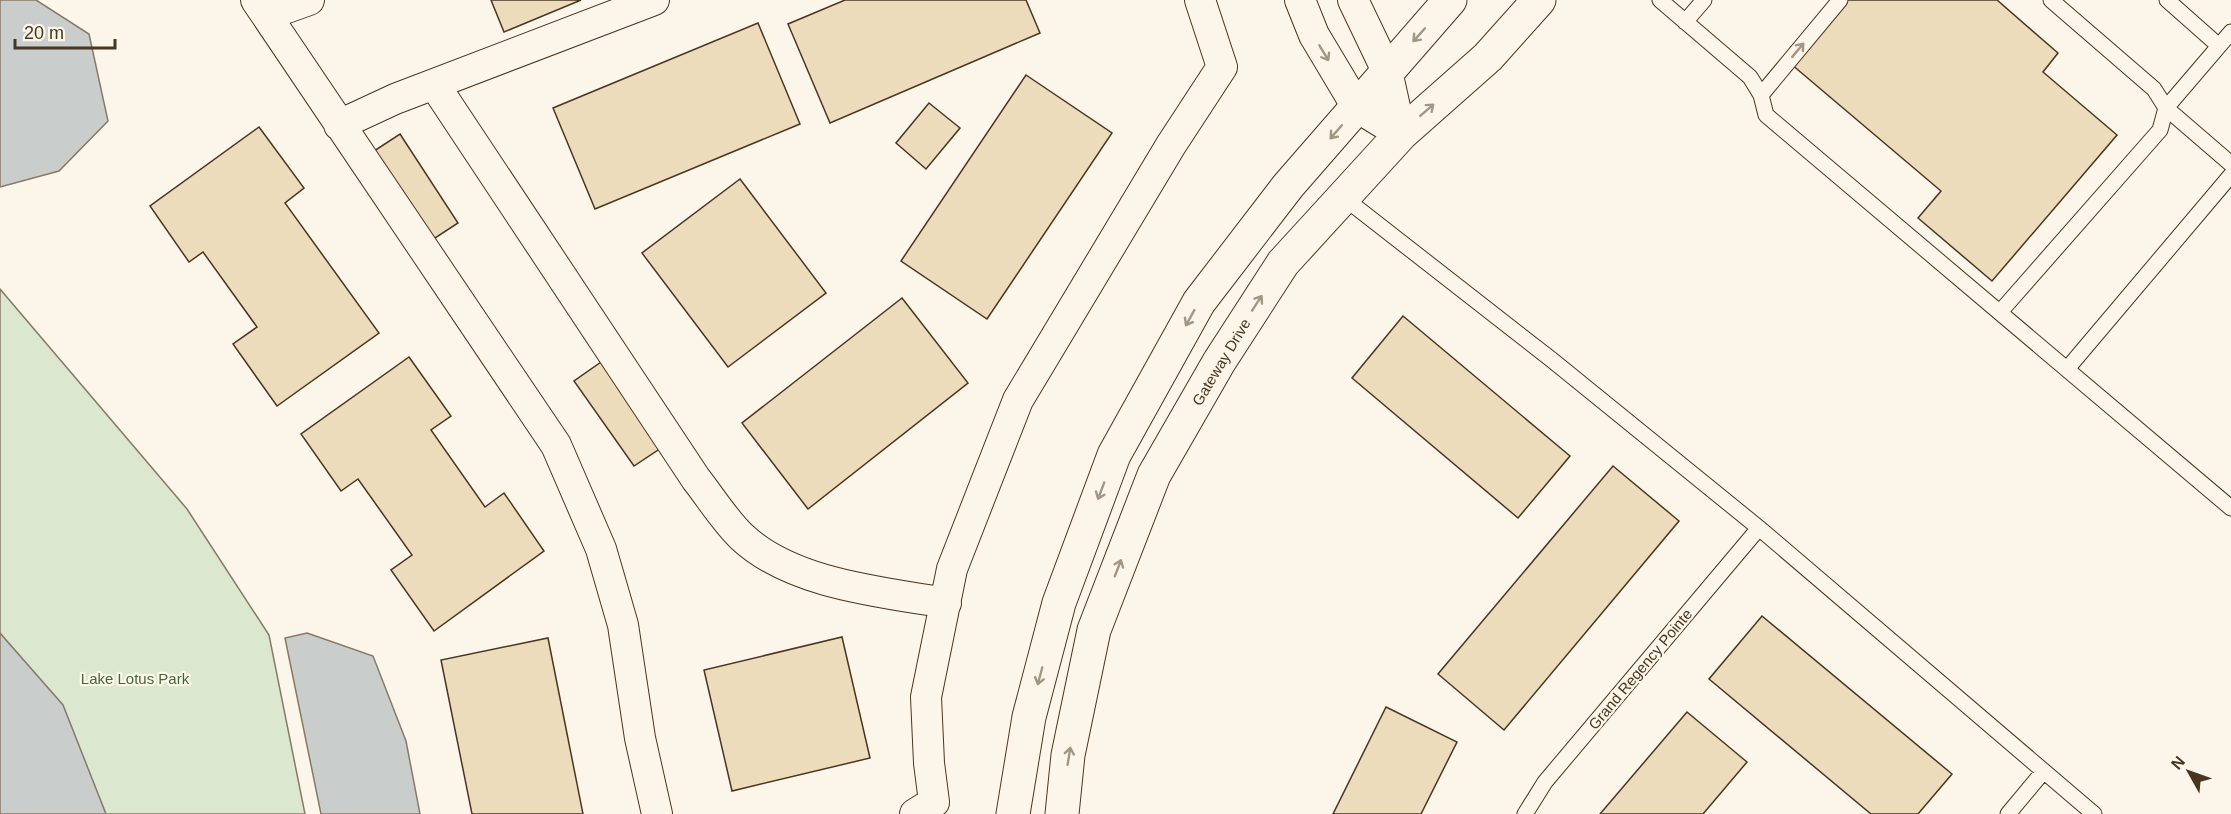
<svg xmlns="http://www.w3.org/2000/svg" width="2231" height="814" font-family="Helvetica,sans-serif">
	<style>
		.green { fill: #dce7d0; stroke: #887966; stroke-width: 1.5 }
		.water { fill: #c9cecd; stroke: #887966; stroke-width: 1.5 }
		.building { fill: #ecdcbc; stroke: #4a3520; stroke-width: 1.5 }
		.lines { fill: none; stroke-linecap: round; stroke-linejoin: round }
		.service-casing { stroke: #4a3520; stroke-width: 17 }
		.minor-casing { stroke: #4a3520; stroke-width: 32 }
		.tertiary-casing { stroke: #4a3520; stroke-width: 35 }
		.service { stroke: #fbf6e9; stroke-width: 15 }
		.minor { stroke: #fbf6e9; stroke-width: 30 }
		.tertiary { stroke: #fbf6e9; stroke-width: 33 }
		.oneway { stroke: #a29684 }
		.labels { text-anchor: middle; dominant-baseline: central; stroke-width: 4.5; stroke-linejoin: round; paint-order: stroke }
		.street-label { font-size: 15px; fill: #4a3520; stroke: #fbf6e9 }
		.park-label { font-size: 15px; fill: #436837; stroke: #fbf6e9 }
	</style>
	<rect width="100%" height="100%" fill="#fbf6e9"/>
	<!-- green -->
	<path class="green" d="M0,289L187,509L269,635L305,814H0Z"/>
	<!-- water -->
	<path class="water" d="M0,0H36L89,34L108,121L59,171L0,187Z
		M0,633L63,705L106,814H0Z
		M307,633L373,656L406,741L420,814H321L285,638Z"/>
	<!-- building -->
	<path class="building" d="M491,0H581L504,32Z
		M845,0H1026L1040,33L830,123L788,24Z
		M1847,0H1997L2058,53L2043,72L2117,135L1992,281L1918,218L1941,191L1791,64Z
		M758,23L800,124L595,209L553,108Z
		M1026,75L1112,133L987,319L901,261Z
		M929,103L960,128L926,169L896,143Z
		M259,127L304,188L285,203L379,333L277,406L233,344L257,327L203,252L189,262L150,206Z
		M400,134L458,223L429,242L371,153Z
		M740,179L826,293L728,367L642,253Z
		M902,298L968,383L808,509L742,423Z
		M1403,316L1570,456L1518,518L1352,378Z
		M409,357L451,416L431,430L485,507L504,493L544,551L434,631L391,570L412,555L358,479L341,491L301,434Z
		M604,360L664,446L634,466L574,381Z
		M1613,466L1679,521L1504,730L1438,674Z
		M1762,616L1952,774L1918,814H1871L1709,679Z
		M842,637L870,758L732,791L704,670Z
		M548,638L583,814H472L441,660Z
		M1386,707L1457,742L1421,814H1333Z
		M1687,712L1747,762L1703,814H1600Z"/>
	<g class="lines">
		<!-- service casing -->
		<g class="service-casing">
			<path id="service" d="M1660,0L1750,77L1761,95L1766,115L2231,508
				M2167,0L2219,46
				M1685,22L1704,0
				M2231,32L2166,108L2231,164
				M1761,95L1840,0
				M1343,197L1552,360L1759,528L2094,814
				M2000,312L2160,130L2166,108L2154,89L2051,0
				M2067,369L2231,175
				M1525,814L1545,782L1759,528
				M2008,814L2043,772"/>
		</g>
		<!-- minor casing -->
		<g class="minor-casing">
			<path id="minor" d="M256,0L556,445L601,549L623,625L640,738L657,814
				M1300,0L1314,35L1357,107L1401,134
				M1353,0L1387,71L1401,134
				M267,15L309,0
				M434,84L696,479C711,498 725,521 742,537C792,584 881,592 946,603
				M339,125L395,99L654,0
				M915,814L934,802L929,763L926,697L952,569L1018,400L1171,145L1222,67L1200,0"/>
		</g>
		<!-- tertiary casing -->
		<g class="tertiary-casing">
			<path id="tertiary" d="M1013,814L1029,717L1059,603L1114,455L1199,302L1288,186L1450,0
				M1062,814L1068,755L1094,630L1154,475L1219,362L1283,263L1401,134L1488,57L1539,0"/>
		</g>
		<!-- service -->
		<use href="#service" class="service"/>
		<!-- minor -->
		<use href="#minor" class="minor"/>
		<!-- tertiary -->
		<use href="#tertiary" class="tertiary"/>
	</g>
	<!-- one-way arrows -->
	<defs><path id="oneway-shaft" d="M-6 0H5M1.5-3L5.5 0L1.5 3" fill="none" stroke-width="1.6" stroke-linecap="round" stroke-linejoin="round" transform="scale(1.5)"/></defs>
	<g class="oneway">
		<use href="#oneway-shaft" transform="translate(1419 35) rotate(132)"/>
		<use href="#oneway-shaft" transform="translate(1798 50) rotate(-50)"/>
		<use href="#oneway-shaft" transform="translate(1324 53) rotate(59)"/>
		<use href="#oneway-shaft" transform="translate(1427 110) rotate(-41)"/>
		<use href="#oneway-shaft" transform="translate(1336 132) rotate(131)"/>
		<use href="#oneway-shaft" transform="translate(1257 303) rotate(-57)"/>
		<use href="#oneway-shaft" transform="translate(1190 318) rotate(119)"/>
		<use href="#oneway-shaft" transform="translate(1101 491) rotate(111)"/>
		<use href="#oneway-shaft" transform="translate(1118 568) rotate(-69)"/>
		<use href="#oneway-shaft" transform="translate(1040 676) rotate(105)"/>
		<use href="#oneway-shaft" transform="translate(1069 756) rotate(-81)"/>
	</g>
	<g class="labels">
		<!-- street labels -->
		<g class="street-label">
			<text transform="translate(1221 362) rotate(-59)">Gateway Drive</text>
			<text transform="translate(1640 669) rotate(-50)">Grand Regency Pointe</text>
		</g>
		<!-- park labels -->
		<g class="park-label">
			<text x="135" y="678">Lake Lotus Park</text>
		</g>
	</g>
	<!-- north arrow -->
	<g transform="translate(2189 772) rotate(310)" stroke="#fbf6e9" stroke-width="4.5" paint-order="stroke">
	<path d="M0-4.5L10 22L0 15L-10 22Z" fill="#4a3520"/>
	<text y="-9" font-size="16" font-weight="bold" text-anchor="middle" fill="#4a3520">N</text>
	</g>
	<!-- scale -->
	<path d="M15 39v9h100v-9" fill="none" stroke="#4a3520" stroke-width="3"/>
	<text x="24" y="39" font-size="18" fill="#4a3520" stroke="#fbf6e9" stroke-width="4.5" paint-order="stroke">20 m</text>
</svg>
